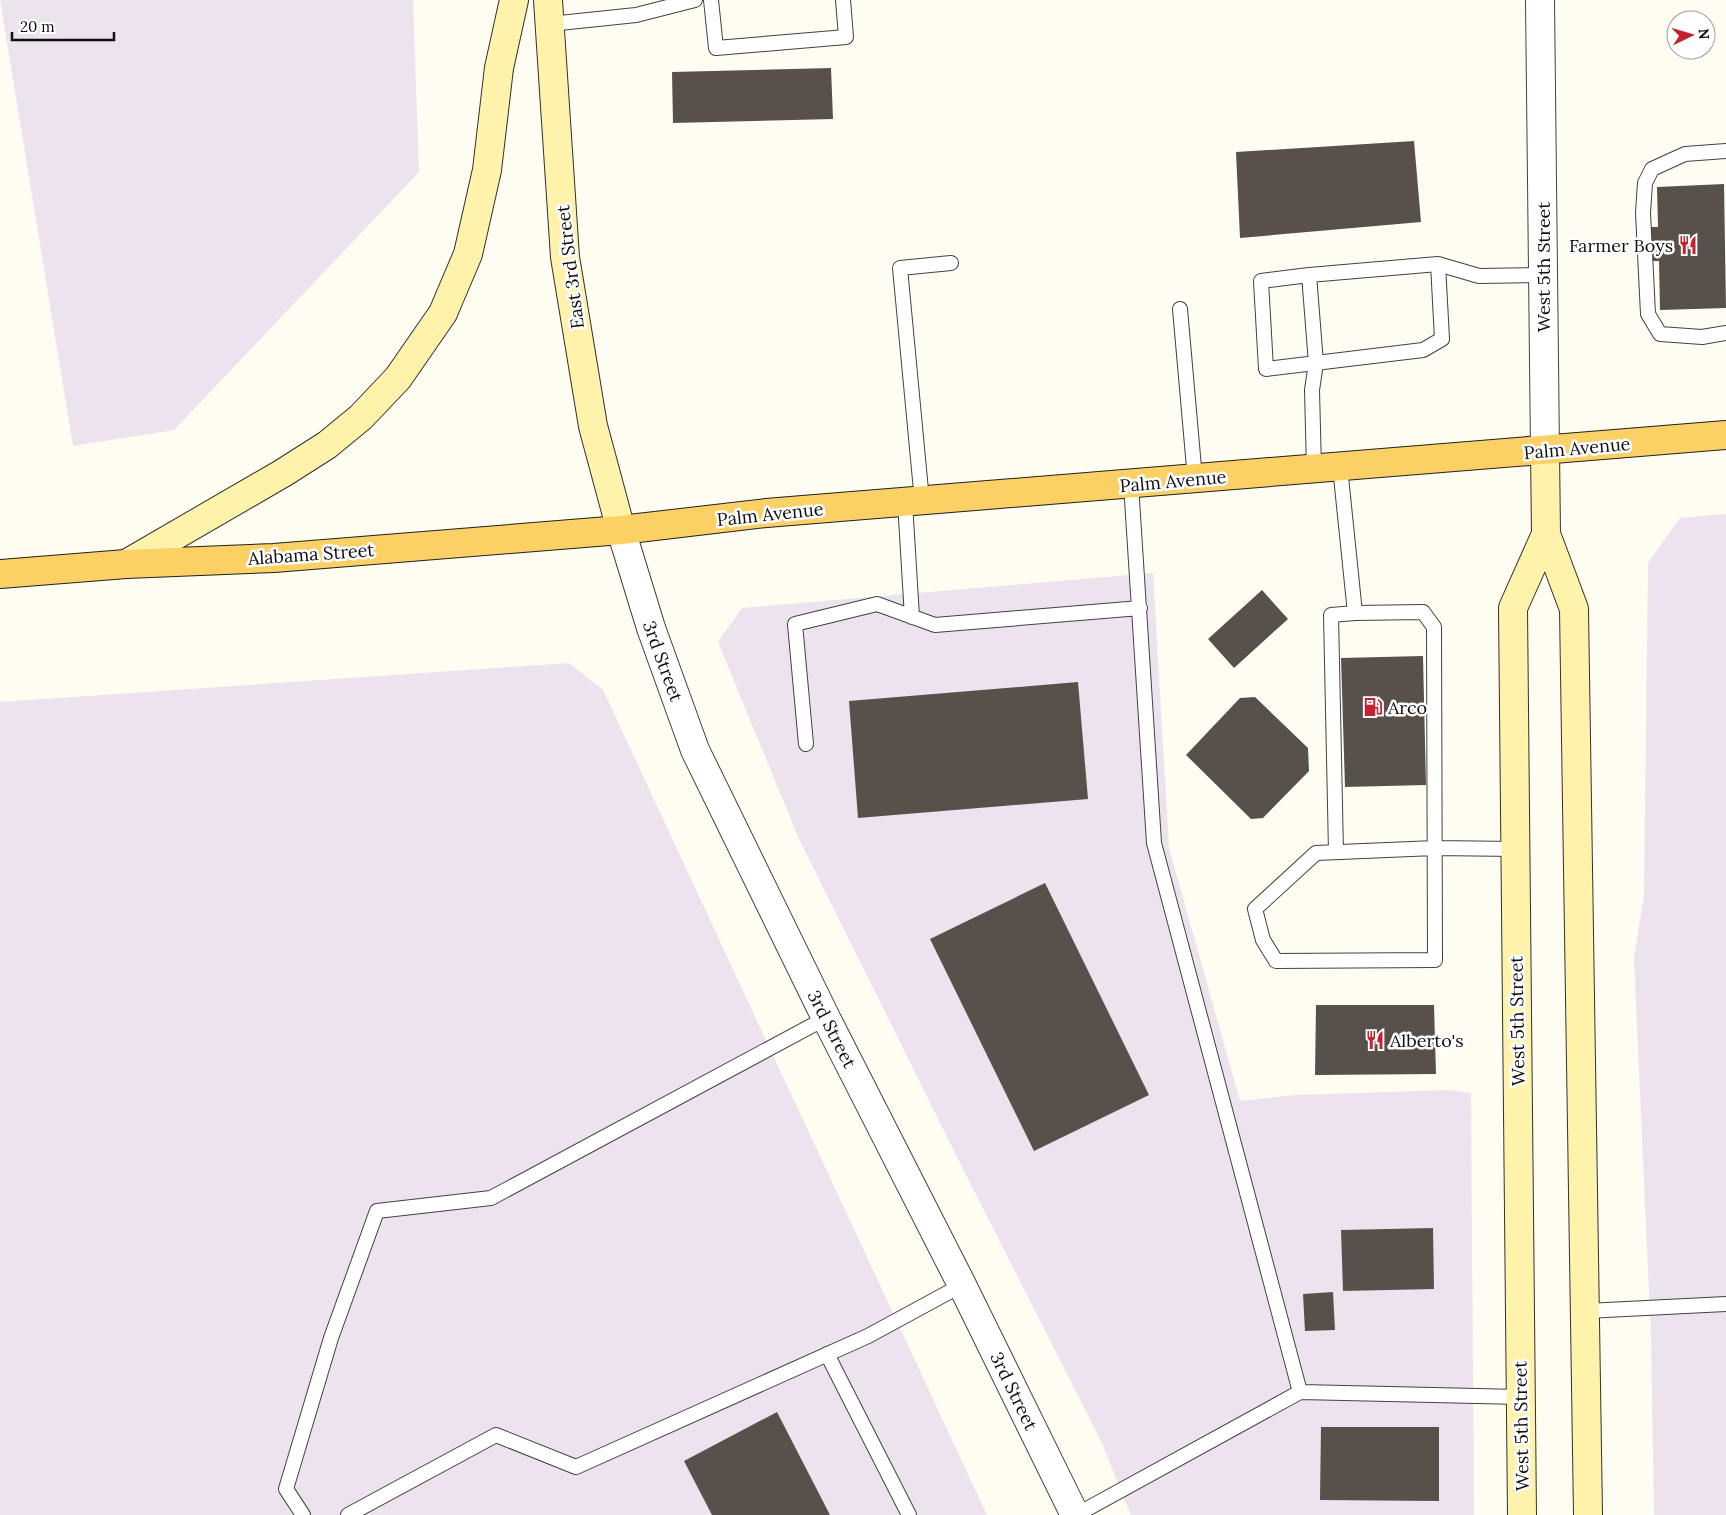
<svg xmlns="http://www.w3.org/2000/svg" width="1726" height="1515" font-family="Lora,serif">
	<style>
		.industrial { fill: #ece3ee }
		.building { fill: #58504b }
		.lines { fill: none; stroke-linecap: round; stroke-linejoin: round }
		.service-casing { stroke: #424242; stroke-width: 16 }
		.tertiary-casing { stroke: #424242; stroke-width: 30 }
		.secondary-casing { stroke: #313131; stroke-width: 30 }
		.primary-casing { stroke: #202020; stroke-width: 30 }
		.service { stroke: #fff; stroke-width: 14 }
		.tertiary { stroke: #fff; stroke-width: 28 }
		.secondary { stroke: #fff3ac; stroke-width: 28 }
		.primary { stroke: #fbd165; stroke-width: 28 }
		.labels { text-anchor: middle; dominant-baseline: central; stroke-width: 5; stroke-linejoin: round; paint-order: stroke }
		.poi-label { font-size: 18px; fill: #0f0f0f; stroke: #fff; text-anchor: start }
		.street-label { font-size: 18px; fill: #0f0f0f; stroke: #fff }
	</style>
	<rect width="100%" height="100%" fill="#fffcf1"/>
	<!-- industrial -->
	<path class="industrial" d="M0,0H413L419,172L174,430L73,446Z
		M1726,514V1515H1654L1651,1337L1634,958L1644,894L1648,563L1680,518Z
		M1153,573L1169,848L1240,1101L1295,1095L1449,1090L1471,1093L1474,1515H1131L1101,1441L965,1173L799,839L718,642L742,608Z
		M569,663L603,690L987,1515H0V702Z"/>
	<!-- building -->
	<path class="building" d="M831,68L833,119L673,123L672,72Z
		M1414,141L1421,222L1240,238L1236,152Z
		M1724,184L1726,308L1660,310L1659,261H1651L1650,227H1658L1657,187Z
		M1262,590L1288,619L1234,668L1208,639Z
		M1423,656L1426,785L1345,787L1341,658Z
		M1078,682L1088,799L858,818L849,701Z
		M1255,697L1308,748L1309,771L1263,818L1251,819L1186,755L1240,698Z
		M1045,883L1149,1095L1034,1151L930,939Z
		M1316,1005H1434L1436,1074L1315,1075Z
		M1433,1228L1434,1289L1343,1291L1341,1230Z
		M1333,1292L1335,1330L1305,1331L1303,1294Z
		M777,1412L830,1515H712L684,1461Z
		M1321,1427H1439V1501L1320,1500Z"/>
	<g class="lines">
		<!-- service casing -->
		<g class="service-casing">
			<path id="service" d="M711,0L716,48L846,37L843,0
				M550,24L636,15L695,0
				M1726,151L1685,154L1652,169L1645,183L1643,213L1648,314L1660,334L1702,337L1726,333
				M1438,264L1442,339L1423,350L1266,369L1261,281L1309,275L1438,264L1479,276L1543,275
				M1309,275L1316,363L1312,390L1314,469
				M1180,309L1195,479
				M1340,467L1355,613L1423,612L1434,627L1435,960L1276,961L1263,940L1255,909L1316,853L1435,848L1515,849
				M1131,484L1154,843L1300,1392
				M922,501L900,268L951,263
				M905,502L912,617
				M806,744L795,624L877,604L935,625L1140,608
				M1336,852L1331,615L1355,613
				M1586,1311L1726,1304
				M827,1354L909,1515
				M303,1515L286,1489L331,1338L377,1211L491,1198L826,1018
				M348,1515L496,1435L576,1467L868,1336L962,1285
				M1076,1515L1300,1392L1521,1397"/>
		</g>
		<!-- tertiary casing -->
		<g class="tertiary-casing">
			<path id="tertiary" d="M1540,0L1545,451
				M621,530L651,628L695,750L826,1018L962,1285L1075,1515"/>
		</g>
		<!-- secondary casing -->
		<g class="secondary-casing">
			<path id="secondary" d="M548,0L565,257L593,426L621,530
				M1545,451L1546,534L1574,609L1588,1515
				M126,564L283,473L327,445L361,417L398,378L443,313L468,254L487,170L499,68L514,0
				M1522,1515L1513,608L1546,534"/>
		</g>
		<!-- primary casing -->
		<g class="primary-casing">
			<path id="primary" d="M0,574L126,564L274,558L621,530L766,513L1726,435"/>
		</g>
		<!-- service -->
		<use href="#service" class="service"/>
		<!-- tertiary -->
		<use href="#tertiary" class="tertiary"/>
		<!-- secondary -->
		<use href="#secondary" class="secondary"/>
		<!-- primary -->
		<use href="#primary" class="primary"/>
	</g>
	<!-- icons -->
	<defs>
		<g id="restaurant-bare" transform="scale(1.5)"><path d="M-5-6h1v4h1v-4h1v4h1v-4h1v5L-1.5 .5V6h-2V.5L-5-1ZM5-6V6H3V1.5H1.5Q1.5-4 5-6Z" fill="#c32330" stroke="#fff" stroke-width="2.5" paint-order="stroke"/></g>
		<g id="fuel-bare" transform="scale(1.5)"><path d="M-5.5-6h7V0h2V4h1.3V-2.5L3-4.5l.8-.8L6-3V5H2.5V1h-1V6h-7ZM-4.2-4.7v3.2H.2V-4.7Z" fill="#c32330" stroke="#fff" stroke-width="2.5" paint-order="stroke"/></g>
	</defs>
	<g fill-rule="evenodd">
		<use href="#restaurant-bare" x="1688" y="245"/>
		<use href="#fuel-bare" x="1373" y="707"/>
		<use href="#restaurant-bare" x="1375" y="1040"/>
	</g>
	<g class="labels">
		<!-- poi labels -->
		<g class="poi-label">
			<text x="1673" y="245" text-anchor="end">Farmer Boys</text>
			<text x="1388" y="707">Arco</text>
			<text x="1390" y="1040">Alberto's</text>
		</g>
		<!-- street labels -->
		<g class="street-label">
			<text transform="translate(570 267) rotate(-97)">East 3rd Street</text>
			<text transform="translate(1543 267) rotate(-90)">West 5th Street</text>
			<text transform="translate(1577 448) rotate(-5)">Palm Avenue</text>
			<text transform="translate(1173 481) rotate(-5)">Palm Avenue</text>
			<text transform="translate(770 514) rotate(-6)">Palm Avenue</text>
			<text transform="translate(311 554) rotate(-4)">Alabama Street</text>
			<text transform="translate(663 661) rotate(70)">3rd Street</text>
			<text transform="translate(1517 1021) rotate(-91)">West 5th Street</text>
			<text transform="translate(832 1029) rotate(63)">3rd Street</text>
			<text transform="translate(1014 1391) rotate(64)">3rd Street</text>
			<text transform="translate(1521 1426) rotate(-91)">West 5th Street</text>
		</g>
	</g>
	<!-- north arrow -->
	<g transform="translate(1691 35) rotate(85)"><circle r="24" fill="#ffffff" stroke="#9f9f9f"/>
	<path d="M0-4L9 19L0 12L-9 19Z" fill="#c32330"/>
	<text y="-8" font-size="14" font-weight="bold" text-anchor="middle" fill="#0f0f0f">N</text>
	</g>
	<!-- scale -->
	<path d="M12 32v8h102v-8" fill="none" stroke="#0f0f0f" stroke-width="2.5"/>
	<text x="20" y="32" font-size="15" fill="#0f0f0f" stroke="#ffffff" stroke-width="4" paint-order="stroke">20 m</text>
</svg>
